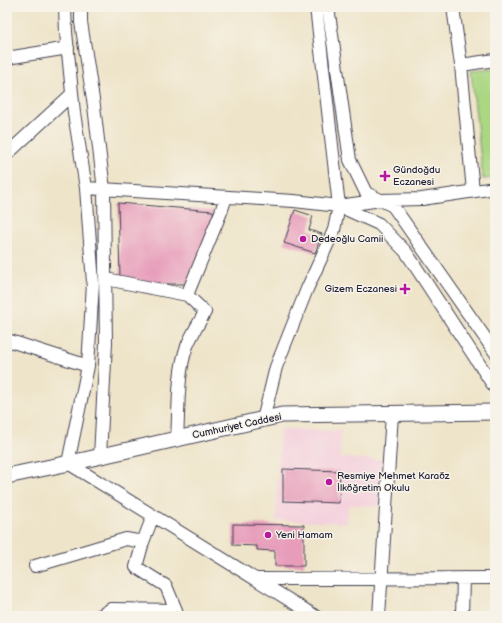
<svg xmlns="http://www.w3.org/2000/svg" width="502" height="623" font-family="'Balsamiq Sans',sans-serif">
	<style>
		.built { fill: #f4cfdd }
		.green { fill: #abd783; stroke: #667c5f }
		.building { fill: #e79cba }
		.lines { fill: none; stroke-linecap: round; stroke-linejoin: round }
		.minor-casing { stroke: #413f50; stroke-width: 14 }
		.major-casing { stroke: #413f50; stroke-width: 17 }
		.minor { stroke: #fff; stroke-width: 12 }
		.major { stroke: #fff; stroke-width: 15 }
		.poi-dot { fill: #b5179e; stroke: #f7f3e8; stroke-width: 1.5 }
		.labels { text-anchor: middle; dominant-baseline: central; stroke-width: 3; stroke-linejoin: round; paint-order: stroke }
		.poi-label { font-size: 10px; fill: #22223b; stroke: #f7f3e8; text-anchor: start }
		.street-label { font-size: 10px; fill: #22223b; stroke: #f7f3e8 }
	</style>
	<rect width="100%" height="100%" fill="#f7f3e8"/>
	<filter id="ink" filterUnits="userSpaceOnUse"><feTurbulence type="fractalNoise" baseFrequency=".025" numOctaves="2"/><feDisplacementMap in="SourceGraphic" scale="8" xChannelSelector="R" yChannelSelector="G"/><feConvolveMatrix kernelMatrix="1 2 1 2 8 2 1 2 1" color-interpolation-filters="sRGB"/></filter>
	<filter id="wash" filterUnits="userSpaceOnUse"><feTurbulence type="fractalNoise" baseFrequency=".012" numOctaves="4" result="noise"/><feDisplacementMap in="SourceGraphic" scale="16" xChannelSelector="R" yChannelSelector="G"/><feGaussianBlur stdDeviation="0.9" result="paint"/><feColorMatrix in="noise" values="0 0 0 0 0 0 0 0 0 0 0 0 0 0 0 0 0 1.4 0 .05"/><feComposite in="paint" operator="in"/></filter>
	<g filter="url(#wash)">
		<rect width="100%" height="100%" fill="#eee4c9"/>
		<!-- built -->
		<path class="built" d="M280,429L341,431L340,458L382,460L380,506L348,505L347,523L276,520Z"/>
		<!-- green -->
		<path class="green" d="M495,69V178L483,179L471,71Z"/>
		<g id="blocks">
			<!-- building -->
			<path class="building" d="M118,203L213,211L214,227L190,284H162L120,277Z
				M295,210L313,216L309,230L322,234L315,253L284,243Z
				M283,469L340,471L339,503L283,501Z
				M233,524L304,525V566H275V551L257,550V546L233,545Z"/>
		</g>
	</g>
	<g filter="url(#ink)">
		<use href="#blocks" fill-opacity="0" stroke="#413f50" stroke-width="1"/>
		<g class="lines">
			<!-- minor casing -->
			<g class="minor-casing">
				<path id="minor" d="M65,7L66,32L74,113L86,188L93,283L88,366L68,463L315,616
					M81,7V22L94,106L104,190L106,343L100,456
					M316,7L339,206L379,224L406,252L495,388
					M328,7L350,160L366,193L393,206L495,352
					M453,7L461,65L473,191
					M7,58L68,48
					M461,65L495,60
					M7,154L72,94
					M86,188L294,201L339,206L381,200L422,199L495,188
					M106,279L187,295L205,312C199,323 192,334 187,346C177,373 179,410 177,439
					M187,295L221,212L226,197
					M7,340L88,366
					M263,420L276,367L307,289L334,230L339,206
					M153,516L143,542L136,567L166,586L176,610L177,616
					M35,566L126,539L143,542
					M255,579L495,578
					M100,616L111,609L176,610
					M379,616L392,414
					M462,616L463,578"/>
			</g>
			<!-- major casing -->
			<g class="major-casing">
				<path id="major" d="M7,476L84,460L282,415L495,412"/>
			</g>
			<!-- minor -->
			<use href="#minor" class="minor"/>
			<!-- major -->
			<use href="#major" class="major"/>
		</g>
	</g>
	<!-- markers -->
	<g class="poi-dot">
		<path d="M383 170h4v4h4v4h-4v4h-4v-4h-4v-4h4z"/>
		<circle cx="303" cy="239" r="4"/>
		<path d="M403 283h4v4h4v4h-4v4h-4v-4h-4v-4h4z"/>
		<circle cx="329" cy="482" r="4"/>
		<circle cx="268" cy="535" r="4"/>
	</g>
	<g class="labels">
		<!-- poi labels -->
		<g class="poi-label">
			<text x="393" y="170">Gündoğdu<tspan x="393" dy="12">Eczanesi</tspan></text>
			<text x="311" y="239">Dedeoğlu Camii</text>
			<text x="397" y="289" text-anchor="end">Gizem Eczanesi</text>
			<text x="337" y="476">Resmiye Mehmet Karaöz<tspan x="337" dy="12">İlköğretim Okulu</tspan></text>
			<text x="276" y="535">Yeni Hamam</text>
		</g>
		<!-- street labels -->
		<g class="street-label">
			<text transform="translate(237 426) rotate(-12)">Cumhuriyet Caddesi</text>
		</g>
	</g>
	<!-- margin -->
	<rect width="502" height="623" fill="none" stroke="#f7f3e8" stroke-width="24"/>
</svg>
